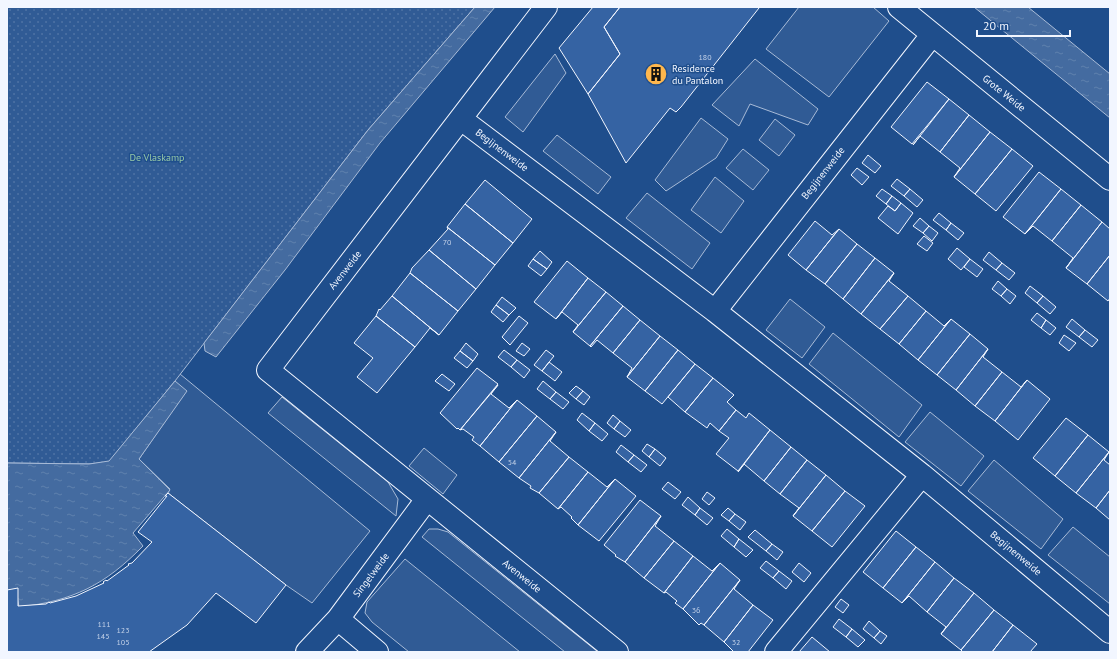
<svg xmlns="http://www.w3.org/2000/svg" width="1117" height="659" font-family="'PT Sans',sans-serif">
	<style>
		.built { fill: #305b95; stroke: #a8bbd7 }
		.park { fill: url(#park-dots); stroke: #a8bbd7 }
		.water { fill: url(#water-ripples); stroke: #a8bbd7 }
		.building { fill: #3563a3; stroke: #f2f6ff }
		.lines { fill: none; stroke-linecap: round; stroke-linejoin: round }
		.street-casing { stroke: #f2f6ff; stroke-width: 24 }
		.street { stroke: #1f4e8c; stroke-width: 22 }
		.labels { text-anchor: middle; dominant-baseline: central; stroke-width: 3; stroke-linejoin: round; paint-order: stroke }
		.number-label { font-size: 8px; fill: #c3d1e8 }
		.poi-label { font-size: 10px; fill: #f2f6ff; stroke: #1f4e8c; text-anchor: start }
		.street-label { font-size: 10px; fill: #f2f6ff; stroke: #1f4e8c }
		.park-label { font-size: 10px; fill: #97c8a6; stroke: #1f4e8c }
	</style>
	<defs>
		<pattern id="park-dots" width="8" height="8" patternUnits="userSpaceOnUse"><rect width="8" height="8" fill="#305b95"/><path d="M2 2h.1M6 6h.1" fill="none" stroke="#4e73a5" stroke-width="1.8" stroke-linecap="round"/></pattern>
		<pattern id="water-ripples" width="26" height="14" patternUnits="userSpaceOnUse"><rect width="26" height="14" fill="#446ba0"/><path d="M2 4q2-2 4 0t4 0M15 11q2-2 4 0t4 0" fill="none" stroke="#5f81ae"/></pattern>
	</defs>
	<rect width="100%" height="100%" fill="#1f4e8c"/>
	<!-- built -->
	<path class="built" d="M799,7H873L889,21L829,97L766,49Z
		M555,54L566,73L523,132L505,117Z
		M755,59L818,109L808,125L750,104L739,126L712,105Z
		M701,118L728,139L716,158L666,191L655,180Z
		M775,119L795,135L779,156L759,140Z
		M557,135L611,177L598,194L543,151Z
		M743,149L769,170L753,190L726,168Z
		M715,177L744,201L721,233L691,210Z
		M647,193L710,243L692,269L626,218Z
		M7,229L183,371L180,374L370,531L312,603L286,585L168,493L170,489L139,459L186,391L7,463Z
		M790,299L825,327L802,358L766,330Z
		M833,333L922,405L899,437L809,364Z
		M282,397L388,482L398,499L396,516L268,413Z
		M930,412L984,456L961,486L905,442Z
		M424,448L457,475L443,494L409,466Z
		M994,460L1063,519L1041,549L968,491Z
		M1073,527L1110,557V604L1048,555Z
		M429,529H438L448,532L598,652H565L422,537Z
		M405,559L520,652H409L372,622L365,613L367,602Z"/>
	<!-- park -->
	<path class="park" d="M7,7H475L368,130L175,381L109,462L89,464L7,463Z"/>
	<!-- water -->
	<path class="water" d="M475,7H495L380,143L285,270L216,357L205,351L204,343L368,130Z
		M974,7H1028L1110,74V118Z
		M175,381L187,391L139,459L170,490L133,533L143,546C105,585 73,601 19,607L17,596H7V463L89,464L109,461Z"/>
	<!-- building -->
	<path class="building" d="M593,7H620L604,27L620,54L588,94L559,48Z
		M620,7H757L759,8L681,107L676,112L670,108L626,163L588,94L620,54L604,27Z
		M927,82L949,99L912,144L891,127Z
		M949,99L969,115L940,152L920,136L913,145Z
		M969,115L990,132L954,177L960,168L940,152Z
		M990,132L1012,149L975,194L954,177Z
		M1012,149L1033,166L996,211L975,194Z
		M868,155L881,166L875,173L862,163Z
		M857,168L869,177L862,185L851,175Z
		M1039,172L1061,189L1025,234L1003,217Z
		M897,179L910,189L904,196L891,186Z
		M485,180L532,219L513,243L465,204Z
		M882,189L892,196L886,204L876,196Z
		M910,189L923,200L917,207L904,196Z
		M1061,189L1081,205L1052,241L1033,226L1025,234Z
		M892,196L901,203L895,211L886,204Z
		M901,203L913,213L898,234L878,218L888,206L895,211Z
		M465,204L513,243L495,265L447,227Z
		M1081,205L1102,222L1066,268L1073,258L1052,241Z
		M939,213L951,223L946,230L933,220Z
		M920,218L929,226L923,233L913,226Z
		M815,221L832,235L839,229L806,270L788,255Z
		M1102,222L1110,229V255L1087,284L1066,268Z
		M951,223L964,233L958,240L946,230Z
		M929,226L938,233L932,241L923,233Z
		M447,227L495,265L476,289L429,250L448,229Z
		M839,229L857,244L825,284L806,270Z
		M924,236L933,243L927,251L917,244Z
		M857,244L875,258L843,299L825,284Z
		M957,248L970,259L961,270L948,259Z
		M429,250L476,289L458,311L410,273L412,268Z
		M540,251L552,262L547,269L533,259Z
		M989,252L1002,263L996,270L983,260Z
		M1110,255V298L1108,301L1087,284Z
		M875,258L894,273L861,314L843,299Z
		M533,259L547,269L541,276L528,266Z
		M970,259L983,269L977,277L964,267Z
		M567,261L588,278L556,319L534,302Z
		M1002,263L1015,273L1009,280L996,270Z
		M410,273L458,311L439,335L392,296Z
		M894,273L889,281L908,296L880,329L861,314Z
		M588,278L606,292L573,332L578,325L562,312L556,319Z
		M998,281L1007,289L1001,296L992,289Z
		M1030,286L1043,296L1037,303L1025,293Z
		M1007,289L1016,296L1010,304L1001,296Z
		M606,292L623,306L590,346L573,332Z
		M392,296L439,335L430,328L415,347L376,316L379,309L380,310Z
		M908,296L926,311L899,344L880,329Z
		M1043,296L1056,307L1050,314L1037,303Z
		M502,297L516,308L509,315L496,305Z
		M496,305L509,315L503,322L491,312Z
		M623,306L640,320L613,353L597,340L591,347L590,346Z
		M926,311L944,326L951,319L918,360L899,344Z
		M1037,313L1046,320L1041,328L1031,320Z
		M376,316L415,347L377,393L357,377L373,358L354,343Z
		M519,316L528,323L510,345L502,337Z
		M951,319L970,334L937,375L918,360Z
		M1072,319L1085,330L1079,337L1066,327Z
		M640,320L660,336L627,377L632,368L613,353Z
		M1046,320L1056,328L1050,335L1041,328Z
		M1085,330L1098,340L1092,347L1079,337Z
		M970,334L988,349L956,390L937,375Z
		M1064,335L1076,343L1069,351L1059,343Z
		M660,336L678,350L645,391L627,377Z
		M466,343L478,354L473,361L460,351Z
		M522,343L530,349L524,356L516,351Z
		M988,349L983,357L1002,372L975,406L956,390Z
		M504,350L517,360L511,367L498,357Z
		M546,350L554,356L542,371L534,365Z
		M678,350L695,364L662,404L645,391Z
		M460,351L473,361L467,368L454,358Z
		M517,360L530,370L524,378L511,367Z
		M549,362L562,372L555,381L542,371Z
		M695,364L713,378L685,412L668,397Z
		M477,368L498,384L460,430L458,428L457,429L440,413Z
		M1002,372L1021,387L1027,380L995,421L975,406Z
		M442,374L455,384L449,391L435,381Z
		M713,378L734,395L727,402L736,410L719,431L710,423L707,428L685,412Z
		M1027,380L1050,399L1018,440L995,421Z
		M543,381L556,392L550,399L537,389Z
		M498,385L491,394L509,408L517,400L480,446L472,440L474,437L463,429L460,430Z
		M576,386L583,391L576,399L569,393Z
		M583,391L590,397L584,405L576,399Z
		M556,392L569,402L563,409L550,399Z
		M517,400L537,416L499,462L480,446Z
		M736,410L746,418L749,413L770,430L738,471L716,454L729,438L719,431Z
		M582,413L595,423L589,431L577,420Z
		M613,415L620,421L614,429L607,423Z
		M537,416L556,432L519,478L499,462Z
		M1066,418L1088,435L1055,476L1033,458Z
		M620,421L631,430L625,437L614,429Z
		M595,423L608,434L602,441L589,431Z
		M770,430L791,447L764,481L744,464L738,472Z
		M556,432L550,441L569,457L539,493L530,488L531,486L519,478Z
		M1088,435L1109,452L1076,493L1055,476Z
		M647,444L655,449L649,457L642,451Z
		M621,445L634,455L628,462L616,452Z
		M791,447L807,460L780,494L764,481Z
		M655,449L666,458L660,466L649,457Z
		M1109,452L1104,460L1110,465V490L1096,508L1076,493Z
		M634,455L647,465L641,472L628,462Z
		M569,457L588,472L558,509L539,493Z
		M807,460L826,475L793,516L799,508L780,494Z
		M588,472L607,487L615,479L578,525L571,518L572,517L561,507L558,509Z
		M826,475L845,491L812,531L793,516Z
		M615,479L636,496L599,541L578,525Z
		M668,482L681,492L675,499L662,489Z
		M1110,490V520L1096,508Z
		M845,491L865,506L832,547L812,531Z
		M707,492L715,498L709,505L702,499Z
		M168,493L286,585L256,623L216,593L187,625L149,652H7V590L18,588V606L46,604L49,602L50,603L76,596L104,583L103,582L106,580L107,581L129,565L128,564L132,563L152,542L138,532L167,496H165Z
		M688,497L700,508L695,515L682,505Z
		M640,500L661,516L625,562L615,556L616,555L604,545Z
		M700,508L713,518L707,525L695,515Z
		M728,508L735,514L729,521L721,515Z
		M735,514L746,522L740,530L729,521Z
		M661,516L655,526L674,541L644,578L625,562Z
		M727,529L739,539L734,547L721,536Z
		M755,530L772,544L766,551L748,537Z
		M896,531L916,547L883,588L863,572Z
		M739,539L753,550L746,557L734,547Z
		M674,541L693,556L664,593L644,578Z
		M772,544L783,552L777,560L766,551Z
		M916,547L935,562L902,603L883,588Z
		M693,556L712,571L720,563L683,609L675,603L677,601L666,592L664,593Z
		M766,561L779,571L773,578L760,568Z
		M935,562L954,578L927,612L909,596L902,603Z
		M720,563L740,580L704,625L701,623L699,625L683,609Z
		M799,563L811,573L804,582L792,572Z
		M779,571L792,581L786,589L773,578Z
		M954,578L974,593L941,634L946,627L927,612Z
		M740,580L734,589L753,605L724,642L704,625Z
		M974,593L994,610L961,650L941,634Z
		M841,599L849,605L843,613L835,607Z
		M753,605L773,620L748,652H734L724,642Z
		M994,610L1013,625L992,652H963L961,650Z
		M839,619L852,629L846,637L833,627Z
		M869,621L880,631L874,638L863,629Z
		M1013,625L1037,644L1030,652H992Z
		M852,629L865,640L858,647L846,637Z
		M880,631L887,636L881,644L874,638Z
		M812,637L830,652H799Z"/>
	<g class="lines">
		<!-- street casing -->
		<g class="street-casing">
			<path id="street" d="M546,7L268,370L617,652
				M899,7L1110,179
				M932,35L715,311L922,475L1110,632
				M461,119L715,311
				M338,619L377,652
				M307,652L338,619L427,499
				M776,652L922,475"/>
		</g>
		<!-- street -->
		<use href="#street" class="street"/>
	</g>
	<!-- icons -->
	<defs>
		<g id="building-disc" transform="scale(1.15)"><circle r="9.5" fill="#ffb74d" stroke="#1f4e8c"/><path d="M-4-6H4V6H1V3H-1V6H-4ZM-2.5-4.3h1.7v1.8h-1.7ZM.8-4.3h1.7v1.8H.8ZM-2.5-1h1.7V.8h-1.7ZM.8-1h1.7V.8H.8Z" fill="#111"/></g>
	</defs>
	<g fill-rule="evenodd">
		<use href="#building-disc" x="656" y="74"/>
	</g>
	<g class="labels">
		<!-- number labels -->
		<g class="number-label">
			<text x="705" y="57">180</text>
			<text x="447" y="242">70</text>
			<text x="512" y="462">54</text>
			<text x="696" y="610">36</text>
			<text x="104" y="624">111</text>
			<text x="123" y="630">123</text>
			<text x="103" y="636">145</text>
			<text x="123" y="642">105</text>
			<text x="736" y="642">32</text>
		</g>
		<!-- poi labels -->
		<g class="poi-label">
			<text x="672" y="68">Residence<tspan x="672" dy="12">du Pantalon</tspan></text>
		</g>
		<!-- street labels -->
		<g class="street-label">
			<text transform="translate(1004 93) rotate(39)">Grote Weide</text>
			<text transform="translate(502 150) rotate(37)">Begijnenweide</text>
			<text transform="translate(823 173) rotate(-52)">Begijnenweide</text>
			<text transform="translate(345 270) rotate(-52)">Avenweide</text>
			<text transform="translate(1016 553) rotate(40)">Begijnenweide</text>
			<text transform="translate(371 575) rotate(-53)">Singelweide</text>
			<text transform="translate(522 576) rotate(39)">Avenweide</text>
		</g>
		<!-- park labels -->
		<g class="park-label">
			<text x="157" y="157">De Vlaskamp</text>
		</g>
	</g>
	<!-- border -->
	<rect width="1117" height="659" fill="none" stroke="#f2f6ff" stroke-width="16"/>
	<!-- scale -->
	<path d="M977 30v6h93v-6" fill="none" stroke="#f2f6ff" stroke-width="2"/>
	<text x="983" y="30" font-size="12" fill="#f2f6ff" stroke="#1f4e8c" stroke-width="3" paint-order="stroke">20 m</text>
</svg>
